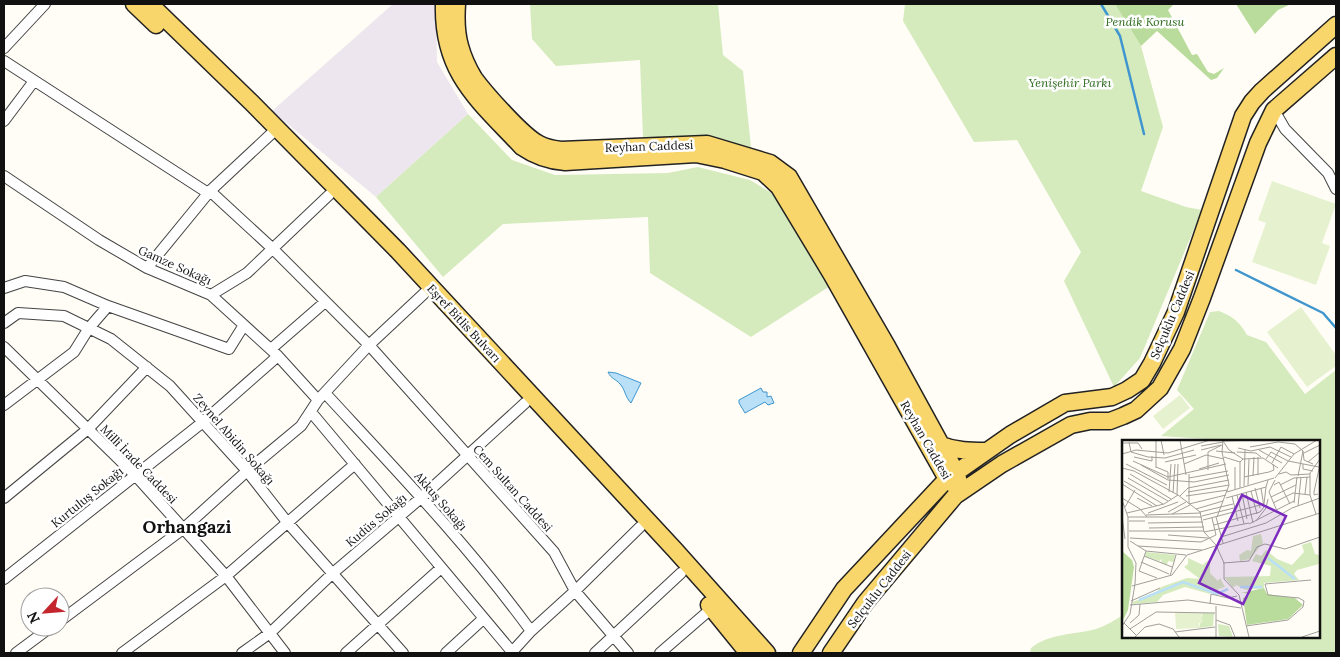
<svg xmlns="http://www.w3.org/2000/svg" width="1340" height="657" font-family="Lora,serif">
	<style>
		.industrial { fill: #eee6ef }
		.green { fill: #d5ebbd }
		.forest { fill: #b9dc9c }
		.pitch { fill: #e6f2cf }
		.water { fill: #b9e0f7; stroke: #3f96cf }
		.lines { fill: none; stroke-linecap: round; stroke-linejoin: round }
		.stream { stroke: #3f96cf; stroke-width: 2.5 }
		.minor-casing { stroke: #444; stroke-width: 12 }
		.primary-casing { stroke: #222; stroke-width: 19 }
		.minor { stroke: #fff; stroke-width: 10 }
		.primary { stroke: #f9d66b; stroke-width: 16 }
		.labels { text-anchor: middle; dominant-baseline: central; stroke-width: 5; stroke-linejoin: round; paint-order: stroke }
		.park-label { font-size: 12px; font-style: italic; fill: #2f6b1f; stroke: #fff }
		.street-label { font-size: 12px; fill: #111; stroke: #fff }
		.district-label { font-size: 18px; font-weight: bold; fill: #111; stroke: #fff }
		.inset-river { fill: none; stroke: #b9e0f7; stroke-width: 2.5 }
		.inset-road { fill: none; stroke: #a09f9a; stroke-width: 1 }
		.view { fill: #7b2cbf; fill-opacity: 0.15; stroke: #7b2cbf; stroke-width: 2.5 }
		.inset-edge { fill: none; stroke: #111; stroke-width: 2.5 }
	</style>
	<rect width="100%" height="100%" fill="#fffdf5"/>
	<!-- industrial -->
	<path class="industrial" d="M393,4H436L437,62L468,114L376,197L272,111Z"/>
	<!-- green -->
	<path class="green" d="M530,4H718L723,55L743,71L751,147L643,138L640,60L556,66L532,39Z
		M905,4H1115L1141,46L1163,127L1141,191L1186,207L1202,210L1140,358L1114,387L1064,281L1081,252L1017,140L974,142L903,21Z
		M468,114L512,160L555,175L668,173L698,167L750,180L773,194L830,286L751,337L650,273L648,217L503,224L443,277L376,197Z
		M1219,311C1232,316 1240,322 1247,335L1266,342L1305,394L1336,370V653H1030L1031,648C1050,633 1073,635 1096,629C1105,626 1116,620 1124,614V636H1319V441H1205V439L1161,436L1194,409L1177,390L1210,312Z"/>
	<!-- forest -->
	<path class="forest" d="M1115,4H1174L1168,10L1192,55L1197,54L1208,72L1214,74L1224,68L1217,78L1211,80L1157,31L1141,46Z
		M1236,4H1291L1278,10L1255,34Z"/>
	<!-- pitch -->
	<path class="pitch" d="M1272,181L1336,204L1322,243L1330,246L1316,285L1252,262L1266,223L1258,220Z
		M1301,307L1336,355V366L1307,387L1267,332Z
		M1180,395L1190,408L1163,429L1153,416Z"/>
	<!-- water -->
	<path class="water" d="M608,372L616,373L641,383L631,403C625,397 625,389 620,384C616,379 611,379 608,372Z
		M761,388L763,392H767V397L771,396L774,403L768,405L765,402L745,413L739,403V400Z"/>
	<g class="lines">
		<!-- stream -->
		<path class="stream" d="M1101,4L1120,36L1144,134
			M1236,270L1323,313L1336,328"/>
		<!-- minor casing -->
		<g class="minor-casing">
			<path id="minor" d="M4,48L45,4
				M4,61L208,193
				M1274,110L1285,129L1328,173L1336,189
				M4,121L34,81
				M4,176L99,240L147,268L211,295L278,356L318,400
				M210,191L273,249L369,345L554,552L575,591L628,653
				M147,268L210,191L271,134
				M4,288L25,281L64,287L108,306L229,349L244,325
				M211,295L247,273L329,195
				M4,323L18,313L64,316L111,339L170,386L247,471L287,522L403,653
				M4,347L135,475L226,576L285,653
				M271,349L325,302
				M325,393C396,470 469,546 531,631
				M4,405L74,352L89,328L108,306
				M311,412L513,653
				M4,498L88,429L147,367
				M4,579L203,422L278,356
				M60,621L183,529L247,471L301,426L318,400L369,345L431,287
				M512,652L531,631L575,591L640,527
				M16,653L51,627
				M122,653L226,576L355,464
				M242,653L270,633L333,573L422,497L525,403
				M346,653L441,568
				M446,653L483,619
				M595,653L681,573
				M660,653L712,608"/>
		</g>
		<!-- primary casing -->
		<g class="primary-casing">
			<path id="primary" d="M134,4L156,25
				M150,4L252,103L398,251L675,550L767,653
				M444,4C442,73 478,100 522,147C535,156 549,161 565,162L696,154L725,160L763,172L779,187L832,275L947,479L954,485
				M457,4C456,18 456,32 460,46C463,57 468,68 474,78C485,93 523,136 539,144C546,148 553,149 561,150L707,144L770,163L789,177L887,346L956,472L959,482
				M941,445C956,451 971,451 986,451
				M709,605L748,653
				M801,653L844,589L947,479L1010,435L1065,403L1112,397L1127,390L1142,380L1152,363L1176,312L1243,116L1252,102L1262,91L1336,25
				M831,653L865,603L955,496L1002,464L1071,425L1090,421H1110L1123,416L1136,410L1160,388L1182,349L1202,298L1258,143L1274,110L1336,56"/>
		</g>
		<!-- minor -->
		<use href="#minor" class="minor"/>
		<!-- primary -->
		<use href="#primary" class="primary"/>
	</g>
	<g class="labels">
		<!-- park labels -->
		<g class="park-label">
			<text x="1145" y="21">Pendik Korusu</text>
			<text x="1070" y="82">Yenişehir Parkı</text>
		</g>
		<!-- street labels -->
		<g class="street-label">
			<text transform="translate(649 146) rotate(-2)">Reyhan Caddesi</text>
			<text transform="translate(175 265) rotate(24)">Gamze Sokağı</text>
			<text transform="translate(1172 315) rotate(-67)">Selçuklu Caddesi</text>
			<text transform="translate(464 323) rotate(47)">Eşref Bitlis Bulvarı</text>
			<text transform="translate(234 439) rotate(49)">Zeynel Abidin Sokağı</text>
			<text transform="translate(926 440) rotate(60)">Reyhan Caddesi</text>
			<text transform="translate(139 464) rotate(46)">Millî İrade Caddesi</text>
			<text transform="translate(513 488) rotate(48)">Cem Sultan Caddesi</text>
			<text transform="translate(87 497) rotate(-39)">Kurtuluş Sokağı</text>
			<text transform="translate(441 501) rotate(49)">Akkuş Sokağı</text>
			<text transform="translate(376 520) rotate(-40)">Kudüs Sokağı</text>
			<text transform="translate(879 589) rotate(-52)">Selçuklu Caddesi</text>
		</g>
		<!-- district labels -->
		<g class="district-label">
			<text x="187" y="526">Orhangazi</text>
		</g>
	</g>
	<!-- overview -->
	<g transform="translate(1122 440)">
		<rect width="198" height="198" fill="#fffdf5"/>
		<path d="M139,94L141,103L128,119L118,121L117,115L125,110L129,111L131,96ZM189,102L193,114L197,115V124L175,130L172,134L177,140L142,143V148L124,150L114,145L111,148L102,137L148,136L149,126L130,121L134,114L139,116L144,110L155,119L170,125L182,112L180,105ZM24,112L53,115L52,122L46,121L45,125L39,122L40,119L37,121L23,116ZM66,118L81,125L85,121L88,123V133L96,141L98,138L103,147L96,149V153L89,149L88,154L63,147L41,155L35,162L11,164L10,162L31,155L39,147L65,138L78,139L62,127L66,124ZM81,173H92L91,186L77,188ZM96,184L107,186L111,197L97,196Z" fill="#d5ebbd"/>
		<path d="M0,111L10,120L12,127L6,170L0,182ZM142,148L145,154L173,158L181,165L166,179L125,185L121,158L127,156L125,153H119Z" fill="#b9dc9c"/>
		<path d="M53,172L81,173L80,183H77V188L54,189Z" fill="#e6f2cf"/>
		<path class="inset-river" d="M146,118L173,139M118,147H140M17,160L61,142L95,154L106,149"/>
		<path class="inset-road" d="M39,0L42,15M58,0L64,35M101,1L107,10L121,19L141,18L156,28M101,1L136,0M7,2L9,12L26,17L43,18L72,10M0,3H16L20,9M79,6L101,2M128,7L156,2L173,4L181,11L182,20L191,24M116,8L129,11L148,7L169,17M79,10L99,5M137,10L160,23M94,11L113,13M115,12L134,13L139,17M182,13L198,5M0,14L14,10L46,13L88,0M12,17L30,21V16M102,17L118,22M144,19L149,12L166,21L197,27M11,21L46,37L104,24M43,22L74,15M186,22L198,12M150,23L159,7L172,14M4,24L45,45M62,24L84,15L102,19M181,24V29L191,31M19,25L46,40L72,42L107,35M34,27L46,32V39M0,28L12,31L56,55L78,72L82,92L94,105L102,123V139L117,155L127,197M34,28V0M77,29L97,23M86,30V12L100,5M8,34L49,59M67,34V64L104,55M157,34L164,32L169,35L188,34M136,35V17M131,36L132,17M176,36L181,11M122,37L147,32L152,30L151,24M6,38L46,61M67,38L106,31M153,38L172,14L195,0M153,40L147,52L155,71M2,41L41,64M0,44L35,66M126,45L127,19M152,45L157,42L168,64M158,45L172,38L188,37M122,46L123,10M118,48V22L121,19M133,48L138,68M113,49V27M129,51L135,74M47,52L49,24M66,52L107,45M105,52L152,38M124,52L131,83M51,53L53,24M55,54L56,24M120,54L125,79M183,54L185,37M196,54L192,55V52L198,24M115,55L122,84M58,56L66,48L107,40M64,56L106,50M110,56L116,81M149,57L174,45M0,58L18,69L25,77M15,58L30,66M104,58L144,47L146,40M0,60L6,77V107L14,123L13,144M151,63L171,53L188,55M172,63L175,37M176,66L179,37M3,67L13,50M74,69L101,61M46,72L64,62M78,72L111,64M5,73L42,64L56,55M26,73L56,62M50,74L68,65M194,74L188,55V33L198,19M24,75L79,73M0,76L3,99M80,76L112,68M6,77H80M94,77L101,103M95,77L107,45L100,12L101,0M81,80L142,64L144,47M7,81H23M134,81L144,68L146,59M26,83L81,82M144,83L170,68L198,58M127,84L172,61M92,85L138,72L142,67L139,48M27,88L82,87M7,91H82M82,92L127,83M46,95L86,98M99,97L144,83M8,98L79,102L94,95L90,78M8,101L24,111L64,115M16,106L80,110M24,111L17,131L35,138M22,116L50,127M19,122L47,134M101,123L127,121L135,107L143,104L163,109L198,97M48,136L54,115M10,146L50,135L65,115L198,73M9,161L38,148M88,164L89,154L106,158L115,156M8,165L66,160L119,168M94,166V197M94,180L108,185L113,197M2,183L15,196M8,183L17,175L18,164M0,186L8,174L13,144M124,186L166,180L181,167L182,161L177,158L146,155L143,144L189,140M8,189L34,172L93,173M53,192L93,187M13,197L23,187L37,184L51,189L57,197M180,197L198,191"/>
		<path class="view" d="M120,55L164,76L121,164L77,143Z"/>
		<rect width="198" height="198" class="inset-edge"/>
	</g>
	<!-- border -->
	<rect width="1340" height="657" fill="none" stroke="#111111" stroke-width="10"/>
	<!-- north arrow -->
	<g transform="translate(45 612) rotate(244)"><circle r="24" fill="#ffffff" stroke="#a0a0a0"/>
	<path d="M0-4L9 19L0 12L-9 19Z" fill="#c4262e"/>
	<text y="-8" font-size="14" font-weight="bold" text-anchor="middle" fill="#111111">N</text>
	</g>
</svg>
